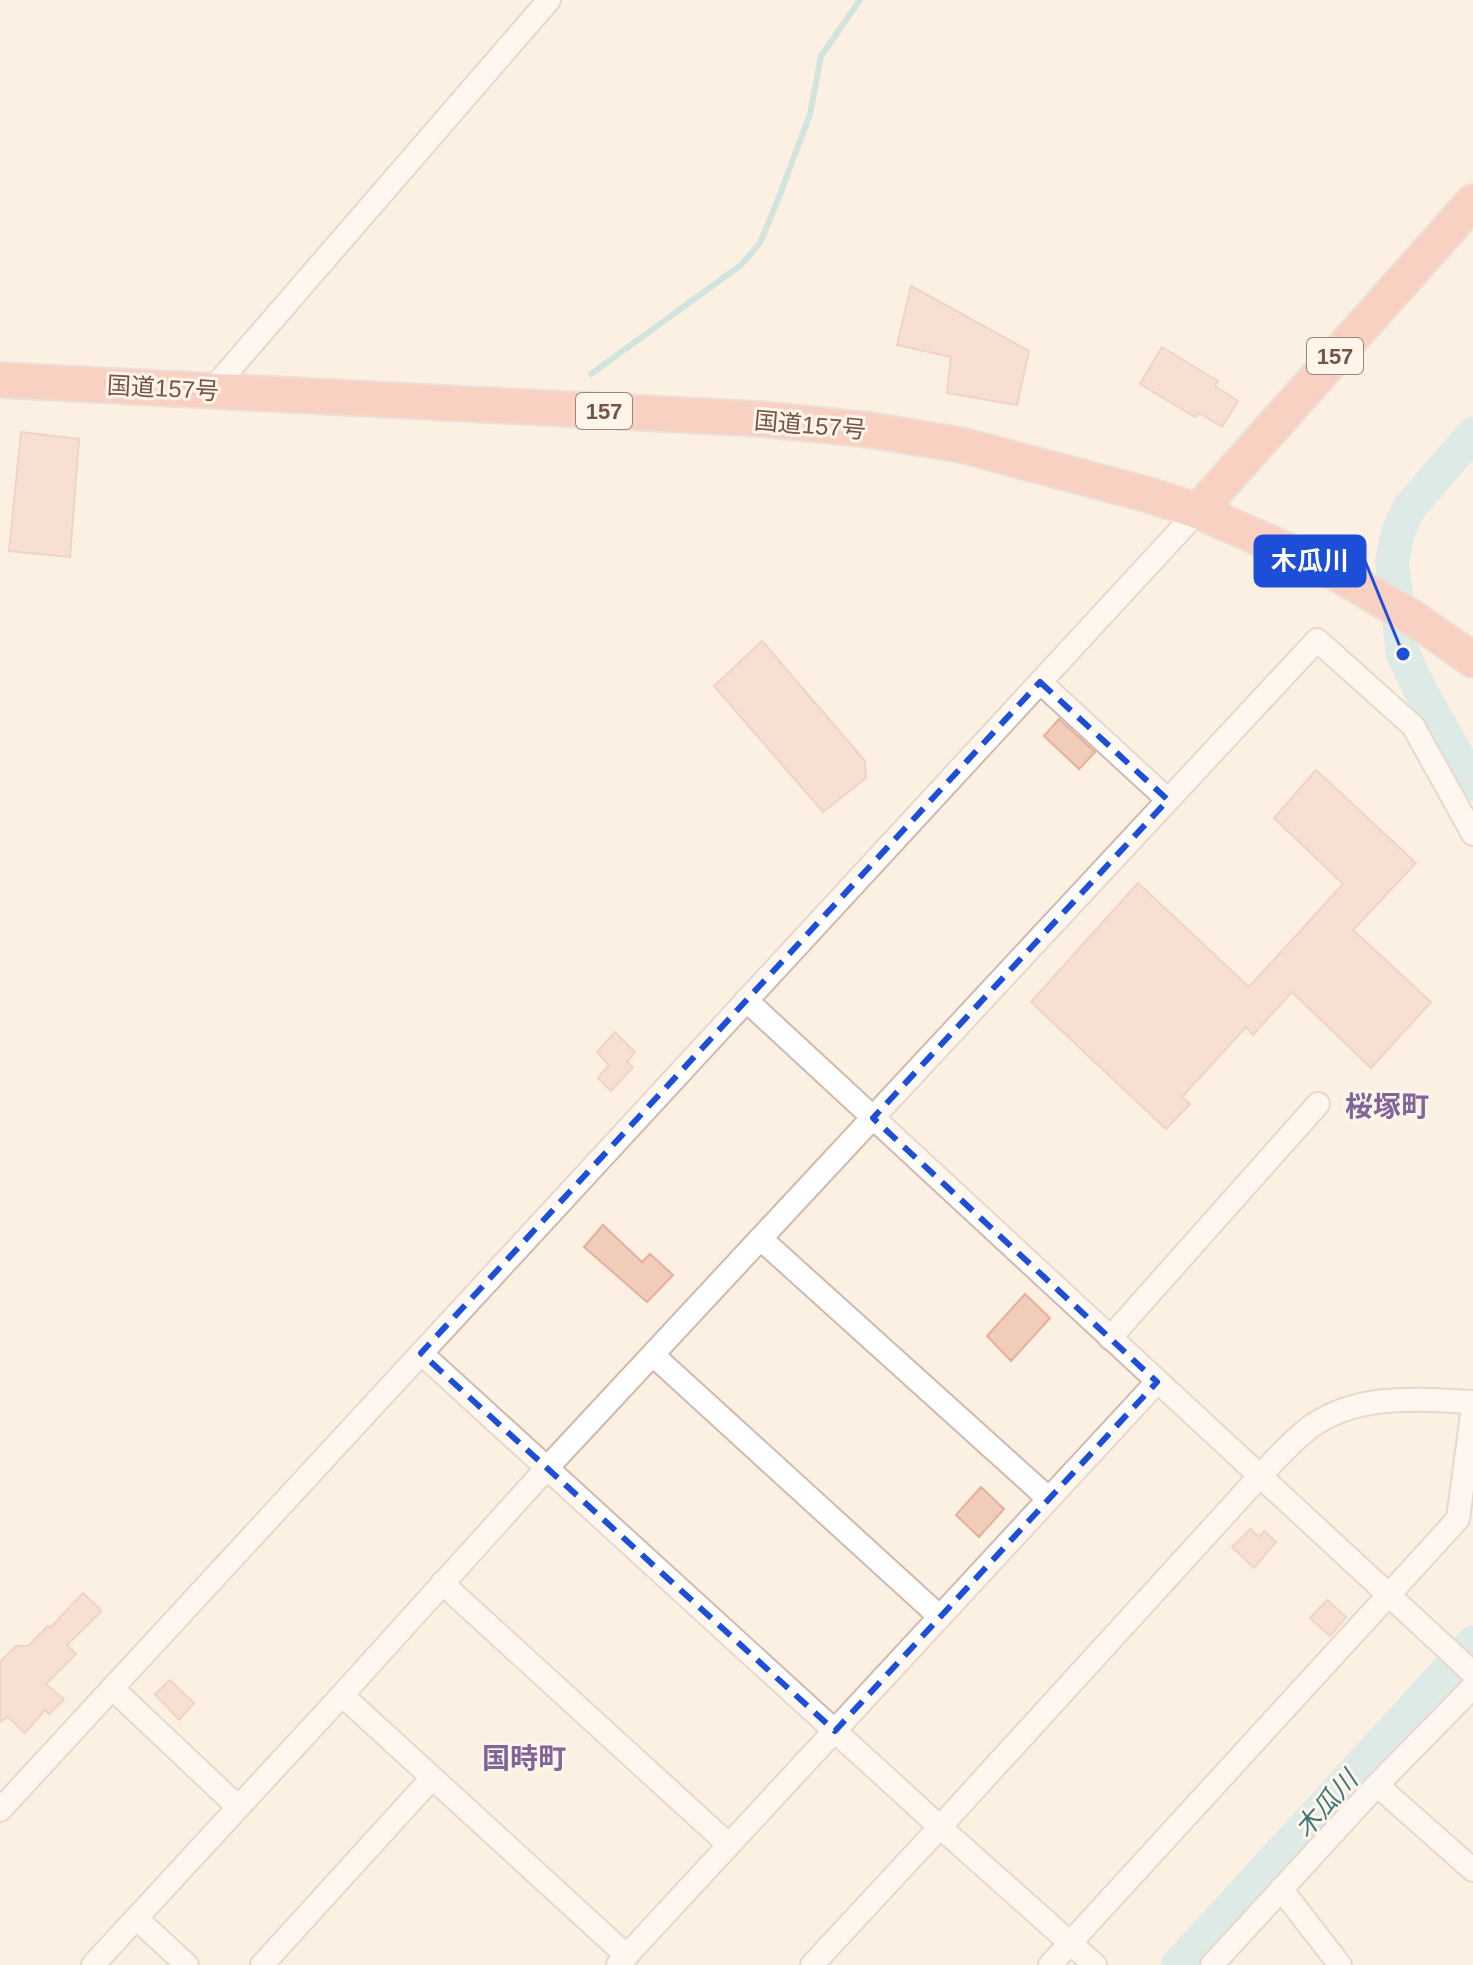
<svg xmlns="http://www.w3.org/2000/svg" width="1473" height="1965" font-family="Helvetica,'Noto Sans JP',sans-serif">
	<style>
		.lines { fill: none; stroke-linecap: round; stroke-linejoin: round }
		.stream { stroke: #9ed4d8; stroke-width: 6 }
		.river { stroke: #b8e3e6; stroke-width: 34 }
		.building { fill: #f2ccbb; stroke: #e5b09b; stroke-width: 2 }
		.minor-casing { stroke: #d0b9ad; stroke-width: 26 }
		.highway-casing { stroke: #d8cfcc; stroke-width: 38 }
		.minor { stroke: #fff; stroke-width: 22 }
		.highway { stroke: #f7aa9a; stroke-width: 34 }
		.marked { fill: none; stroke: #1d4ed8; stroke-width: 6; stroke-dasharray: 16 10; stroke-linejoin: round }
		.labels { text-anchor: middle; dominant-baseline: central; stroke-width: 6; stroke-linejoin: round; paint-order: stroke }
		.shield { fill: #fff5ea; stroke: #9e8579; stroke-width: 2 }
		.shield-label { font-size: 22px; font-weight: bold; fill: #755549 }
		.street-label { font-size: 24px; fill: #755549; stroke: #fff5ea }
		.water-label { font-size: 26px; font-style: italic; fill: #3c767a; stroke: #fff5ea }
		.quarter-label { font-size: 28px; font-weight: bold; fill: #826598; stroke: #fff5ea }
		.leader { fill: none; stroke: #1d4ed8; stroke-width: 3 }
		.callout-dot { fill: #1d4ed8; stroke: #fff5ea; stroke-width: 3 }
		.callout { fill: #1d4ed8; stroke: #1d4ed8; stroke-width: 3 }
		.callout-label { font-size: 26px; text-anchor: middle; font-weight: bold; fill: #fff }
	</style>
	<rect width="100%" height="100%" fill="#fcf0e3"/>
	<g class="lines">
		<!-- stream -->
		<path class="stream" d="M591,374L741,265L760,243L779,197L810,114L821,56L860,0"/>
		<!-- river -->
		<path class="river" d="M1473,434L1409,508L1398,532L1392,562L1403,654L1421,692L1473,784
			M1178,1965L1473,1643"/>
	</g>
	<!-- building -->
	<path class="building" d="M911,286L1029,351L1017,405L947,393L951,357L897,345Z
		M1162,347L1218,381L1215,386L1238,401L1222,427L1199,413L1195,417L1140,384Z
		M21,432L79,439L70,557L9,551Z
		M762,641L865,761L866,778L823,812L714,686Z
		M1059,719L1095,752L1079,769L1044,736Z
		M1316,770L1416,863L1353,930L1431,1002L1371,1068L1292,992L1253,1035L1246,1027L1182,1097L1190,1104L1166,1129L1031,1002L1138,883L1249,987L1343,884L1274,818Z
		M615,1032L635,1052L627,1062L633,1067L611,1091L598,1078L609,1065L597,1052Z
		M603,1225L642,1262L650,1254L673,1275L647,1302L584,1247Z
		M1025,1294L1050,1318L1011,1361L987,1336Z
		M981,1487L1004,1509L979,1537L956,1515Z
		M1250,1529L1259,1537L1264,1531L1276,1542L1254,1568L1232,1547Z
		M83,1593L102,1611L67,1645L76,1654L46,1684L64,1699L49,1714L45,1710L25,1733L8,1717L0,1722V1662L16,1646H28L48,1626L50,1628Z
		M1327,1600L1346,1617L1330,1636L1310,1618Z
		M170,1680L194,1703L179,1720L155,1694Z"/>
	<g class="lines">
		<!-- minor casing -->
		<g class="minor-casing">
			<path id="minor" d="M211,391L549,0
				M1040,682L1168,800
				M746,1000L1473,1673
				M761,1239L1049,1499
				M1110,1338L1318,1104
				M421,1353L940,1827L1095,1965
				M653,1355L940,1617
				M442,1583L729,1845
				M112,1688L238,1807
				M342,1695L627,1956
				M1377,1785L1473,1870
				M0,1810L1198,511
				M1281,1889L1340,1965
				M136,1918L187,1965
				M93,1965L342,1695L547,1468L1317,640L1413,726L1473,834
				M262,1965L432,1778
				M618,1965L1157,1382
				M812,1965L940,1827L1259,1477C1275,1460 1291,1442 1309,1428C1357,1393 1417,1399 1473,1402
				M1050,1965L1458,1519L1473,1407
				M1212,1965L1377,1785L1473,1687"/>
		</g>
		<!-- highway casing -->
		<g class="highway-casing">
			<path id="highway" d="M0,380L760,419L869,430L961,445L1149,495L1198,511L1329,569L1416,620L1473,660
				M1198,511L1473,202"/>
		</g>
		<!-- minor -->
		<use href="#minor" class="minor"/>
		<!-- highway -->
		<use href="#highway" class="highway"/>
	</g>
	<!-- marked area -->
	<path d="M0 0H1473V1965H0ZM1040,682L1168,800L873,1118L1157,1382L835,1731L421,1353Z" fill="#fcf0e3" fill-opacity=".55" fill-rule="evenodd"/>
	<path class="marked" d="M1040,682L1168,800L873,1118L1157,1382L835,1731L421,1353Z"/>
	<g class="labels">
		<!-- shield labels -->
		<g class="shield">
			<rect x="1307" y="338" width="56" height="36" rx="6"/>
			<rect x="576" y="393" width="56" height="36" rx="6"/>
		</g>
		<g class="shield-label">
			<text x="1335" y="356">157</text>
			<text x="604" y="411">157</text>
		</g>
		<!-- street labels -->
		<g class="street-label">
			<text transform="translate(163 388) rotate(3)">国道157号</text>
			<text transform="translate(810 425) rotate(5)">国道157号</text>
		</g>
		<!-- water labels -->
		<g class="water-label">
			<text transform="translate(1326 1804) rotate(-48)">木瓜川</text>
		</g>
		<!-- quarter labels -->
		<g class="quarter-label">
			<text x="1387" y="1106">桜塚町</text>
			<text x="524" y="1758">国時町</text>
		</g>
	</g>
	<!-- callouts -->
	<path class="leader" d="M1403 654L1365 561"/>
	<circle class="callout-dot" cx="1403" cy="654" r="8"/>
	<rect class="callout" x="1255" y="536" width="110" height="50" rx="8"/>
	<g class="callout-label">
		<text x="1310" y="570">木瓜川</text>
	</g>
</svg>
